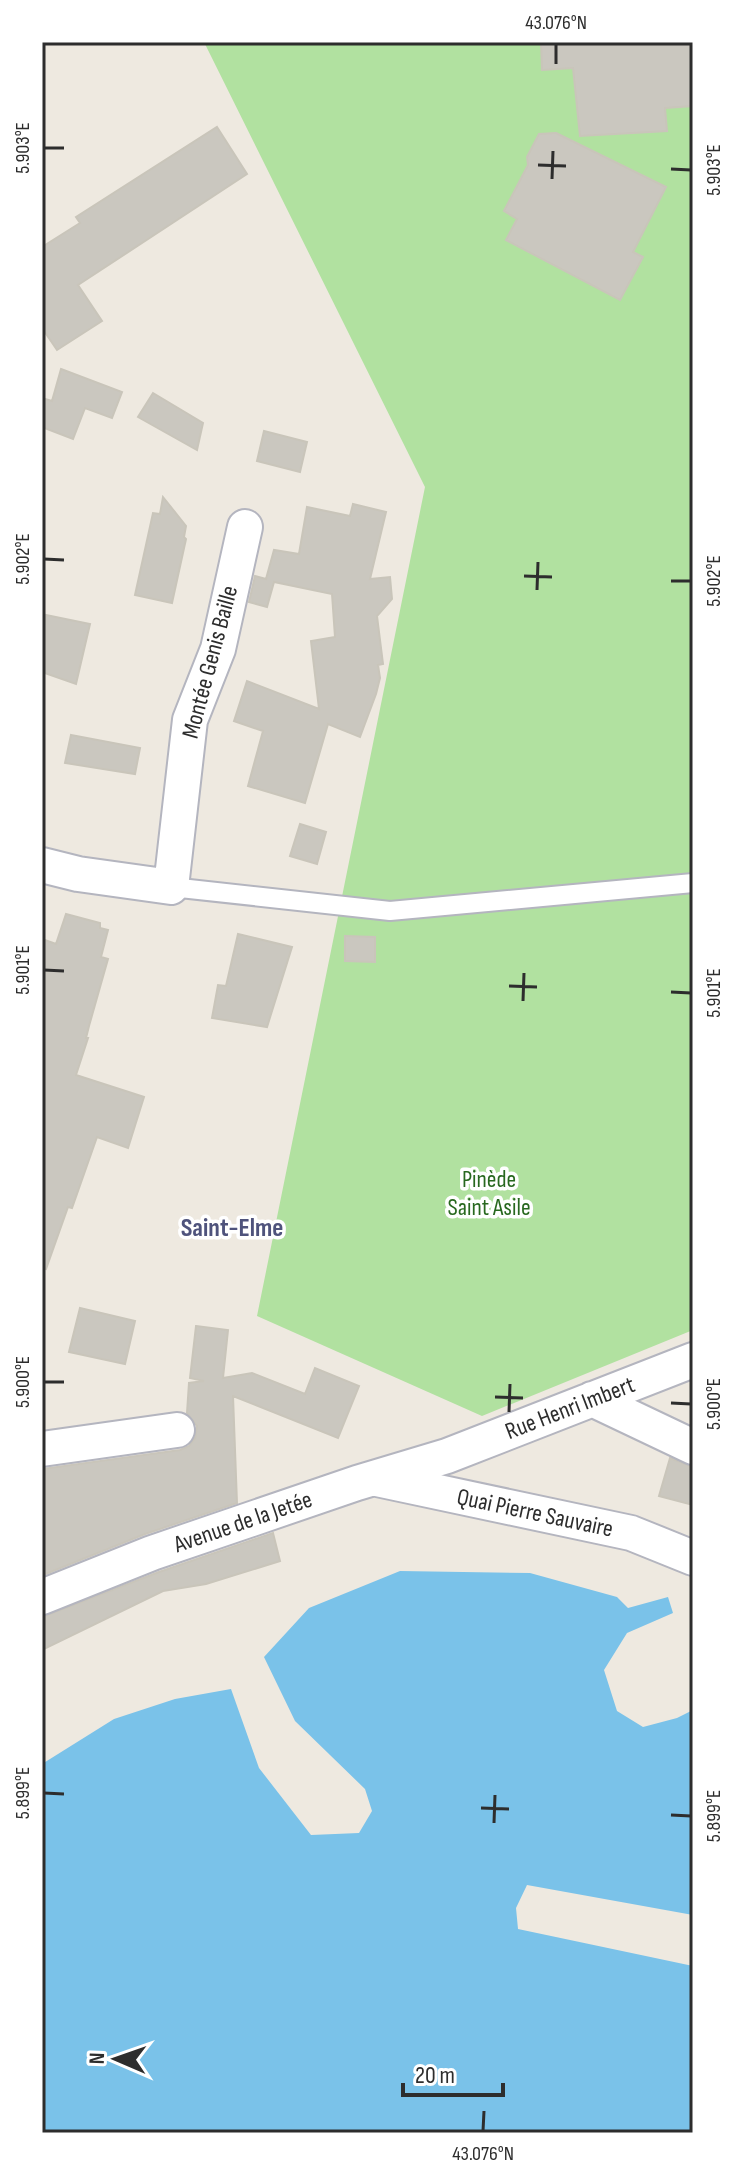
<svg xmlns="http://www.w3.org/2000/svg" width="735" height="2175" font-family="'Sofia Sans Condensed',sans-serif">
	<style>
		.green { fill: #b1e1a0 }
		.water { fill: #7ac2e9 }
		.building { fill: #cac7bf; stroke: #c9c5ba; stroke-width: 2 }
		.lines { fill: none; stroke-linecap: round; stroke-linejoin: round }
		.service-casing { stroke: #b4b5bf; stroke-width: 22 }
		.minor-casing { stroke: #b4b5bf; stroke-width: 38 }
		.service { stroke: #fff; stroke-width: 18 }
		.minor { stroke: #fff; stroke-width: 34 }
		.ticks { fill: none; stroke: #2d2d2d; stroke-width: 3 }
		.labels { text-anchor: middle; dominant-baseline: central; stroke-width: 7; stroke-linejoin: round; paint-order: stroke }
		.street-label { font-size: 24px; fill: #2d2d2d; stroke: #fff }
		.park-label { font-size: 24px; fill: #28681f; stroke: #fff }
		.neighbourhood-label { font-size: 26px; font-weight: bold; fill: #4f537c; stroke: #fff }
		.neatline { fill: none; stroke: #2d2d2d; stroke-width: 3 }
		.ticks-label { font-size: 20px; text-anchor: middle; fill: #2d2d2d }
	</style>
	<rect width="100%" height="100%" fill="#eee9e0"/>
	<!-- green -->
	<path class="green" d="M204,42H693V1330L482,1416L257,1316L425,487Z"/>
	<!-- water -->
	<path class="water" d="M400,1571L530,1573L617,1597L628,1608L668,1597L673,1613L627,1633L604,1670L617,1711L643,1727L677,1718L693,1710V1915L527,1885L516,1908L518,1929L693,1966V2133H42V1764L114,1719L175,1699L231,1689L259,1768L311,1835L359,1833L372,1811L365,1789L295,1721L264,1657L309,1608Z"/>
	<!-- building -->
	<path class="building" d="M541,42H693V106L665,108L667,131L580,136L573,68L542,70Z
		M217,127L247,174L78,285L102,321L57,350L42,328V247L80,223L76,217Z
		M556,133L666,187L633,252L643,257L620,300L506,240L517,219L504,211L528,165L527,157L539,134Z
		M61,369L122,392L112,418L85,408L73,439L42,427V398L52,401Z
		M153,393L203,423L197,450L138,417Z
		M264,431L307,442L300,472L257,461Z
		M163,497L186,526L184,537L186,539L172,603L135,595L153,513L160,514Z
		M353,504L386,512L370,579L390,577L392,599L377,616L383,664L378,665L380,678L376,694L360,737L328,724L305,803L248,786L263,731L234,721L247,681L319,709L311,641L335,637L332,594L274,582L267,607L249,602L255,576L266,579L274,550L299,554L307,507L350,516Z
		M46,615L90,624L76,684L42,672V636Z
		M71,735L140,748L135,774L65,763Z
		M300,824L326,832L317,864L290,856Z
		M66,914L100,923V928L108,930L101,957L108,959L89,1026L86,1038H88L76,1075L144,1097L128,1148L97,1137L72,1208L68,1207L46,1269L42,1268V939L56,944Z
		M238,934L292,947L267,1027L212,1018L218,985L226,986Z
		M345,936L375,937V962L345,961Z
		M80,1308L135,1321L125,1364L69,1352Z
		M196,1326L228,1330L223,1378L252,1373L305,1394L315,1368L359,1386L338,1438L233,1396L237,1503L145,1534L43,1575L42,1469L180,1450L189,1446L195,1438L197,1426L187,1413L189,1383L204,1381L190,1378Z
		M670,1458L693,1467V1505L659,1496Z
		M273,1533L280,1561L206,1584L163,1591L42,1650V1617L159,1572Z"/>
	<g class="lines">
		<!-- service casing -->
		<g class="service-casing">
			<path id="service" d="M171,887L390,911L693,883"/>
		</g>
		<!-- minor casing -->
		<g class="minor-casing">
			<path id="minor" d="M42,865L78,874L171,887L190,720L218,649L245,527
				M592,1399L693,1447
				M42,1449L177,1430
				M377,1479L631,1533L693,1558
				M42,1597L152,1553L357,1483L447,1456L693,1360"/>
		</g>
		<!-- service -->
		<use href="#service" class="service"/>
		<!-- minor -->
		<use href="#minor" class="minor"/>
	</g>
	<!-- ticks -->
	<path class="ticks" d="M556,64V44M44,148H64M538,165L566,166M671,169L691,170M552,179L553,151M44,559L64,560M524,576L552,577M671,581H691M537,590L538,562M44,970L64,971M509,986L537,987M671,992L691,993M523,1001L524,973M44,1382H64M495,1397L523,1398M671,1403L691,1404M509,1412L510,1384M44,1793L64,1794M481,1808L509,1809M671,1815L691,1816M494,1823L495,1795M483,2131L484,2111"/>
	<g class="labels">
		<!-- street labels -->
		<g class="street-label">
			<text transform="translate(210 662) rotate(-75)">Montée Genis Baille</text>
			<text transform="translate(570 1408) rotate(-21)">Rue Henri Imbert</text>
			<text transform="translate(535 1513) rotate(12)">Quai Pierre Sauvaire</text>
			<text transform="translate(243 1522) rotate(-19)">Avenue de la Jetée</text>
		</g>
		<!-- park labels -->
		<g class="park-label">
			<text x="489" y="1179">Pinède<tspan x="489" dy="28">Saint Asile</tspan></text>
		</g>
		<!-- neighbourhood labels -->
		<g class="neighbourhood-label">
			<text x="232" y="1228">Saint-Elme</text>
		</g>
	</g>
	<!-- border -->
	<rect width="735" height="2175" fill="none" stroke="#ffffff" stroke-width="88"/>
	<!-- north arrow -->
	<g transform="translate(116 2059) rotate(272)" stroke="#ffffff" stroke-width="6" paint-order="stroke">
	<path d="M0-6L14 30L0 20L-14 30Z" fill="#2d2d2d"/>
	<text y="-12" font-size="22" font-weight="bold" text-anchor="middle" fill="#2d2d2d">N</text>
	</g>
	<!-- scale -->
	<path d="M403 2083v12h100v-12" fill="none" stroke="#2d2d2d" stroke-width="4"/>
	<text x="415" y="2083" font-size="24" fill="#2d2d2d" stroke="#ffffff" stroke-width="6" paint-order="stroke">20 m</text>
	<rect x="44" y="44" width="647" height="2087" class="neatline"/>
	<g class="ticks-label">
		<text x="556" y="29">43.076°N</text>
		<text transform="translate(22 148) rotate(-90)" y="7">5.903°E</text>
		<text transform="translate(713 170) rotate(-90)" y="7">5.903°E</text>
		<text transform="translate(22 559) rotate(-90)" y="7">5.902°E</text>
		<text transform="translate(713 581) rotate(-90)" y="7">5.902°E</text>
		<text transform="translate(22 970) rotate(-90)" y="7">5.901°E</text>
		<text transform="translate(713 993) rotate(-90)" y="7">5.901°E</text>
		<text transform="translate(22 1382) rotate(-90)" y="7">5.900°E</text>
		<text transform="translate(713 1404) rotate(-90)" y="7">5.900°E</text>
		<text transform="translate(22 1793) rotate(-90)" y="7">5.899°E</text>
		<text transform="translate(713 1816) rotate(-90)" y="7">5.899°E</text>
		<text x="483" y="2160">43.076°N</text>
	</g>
</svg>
